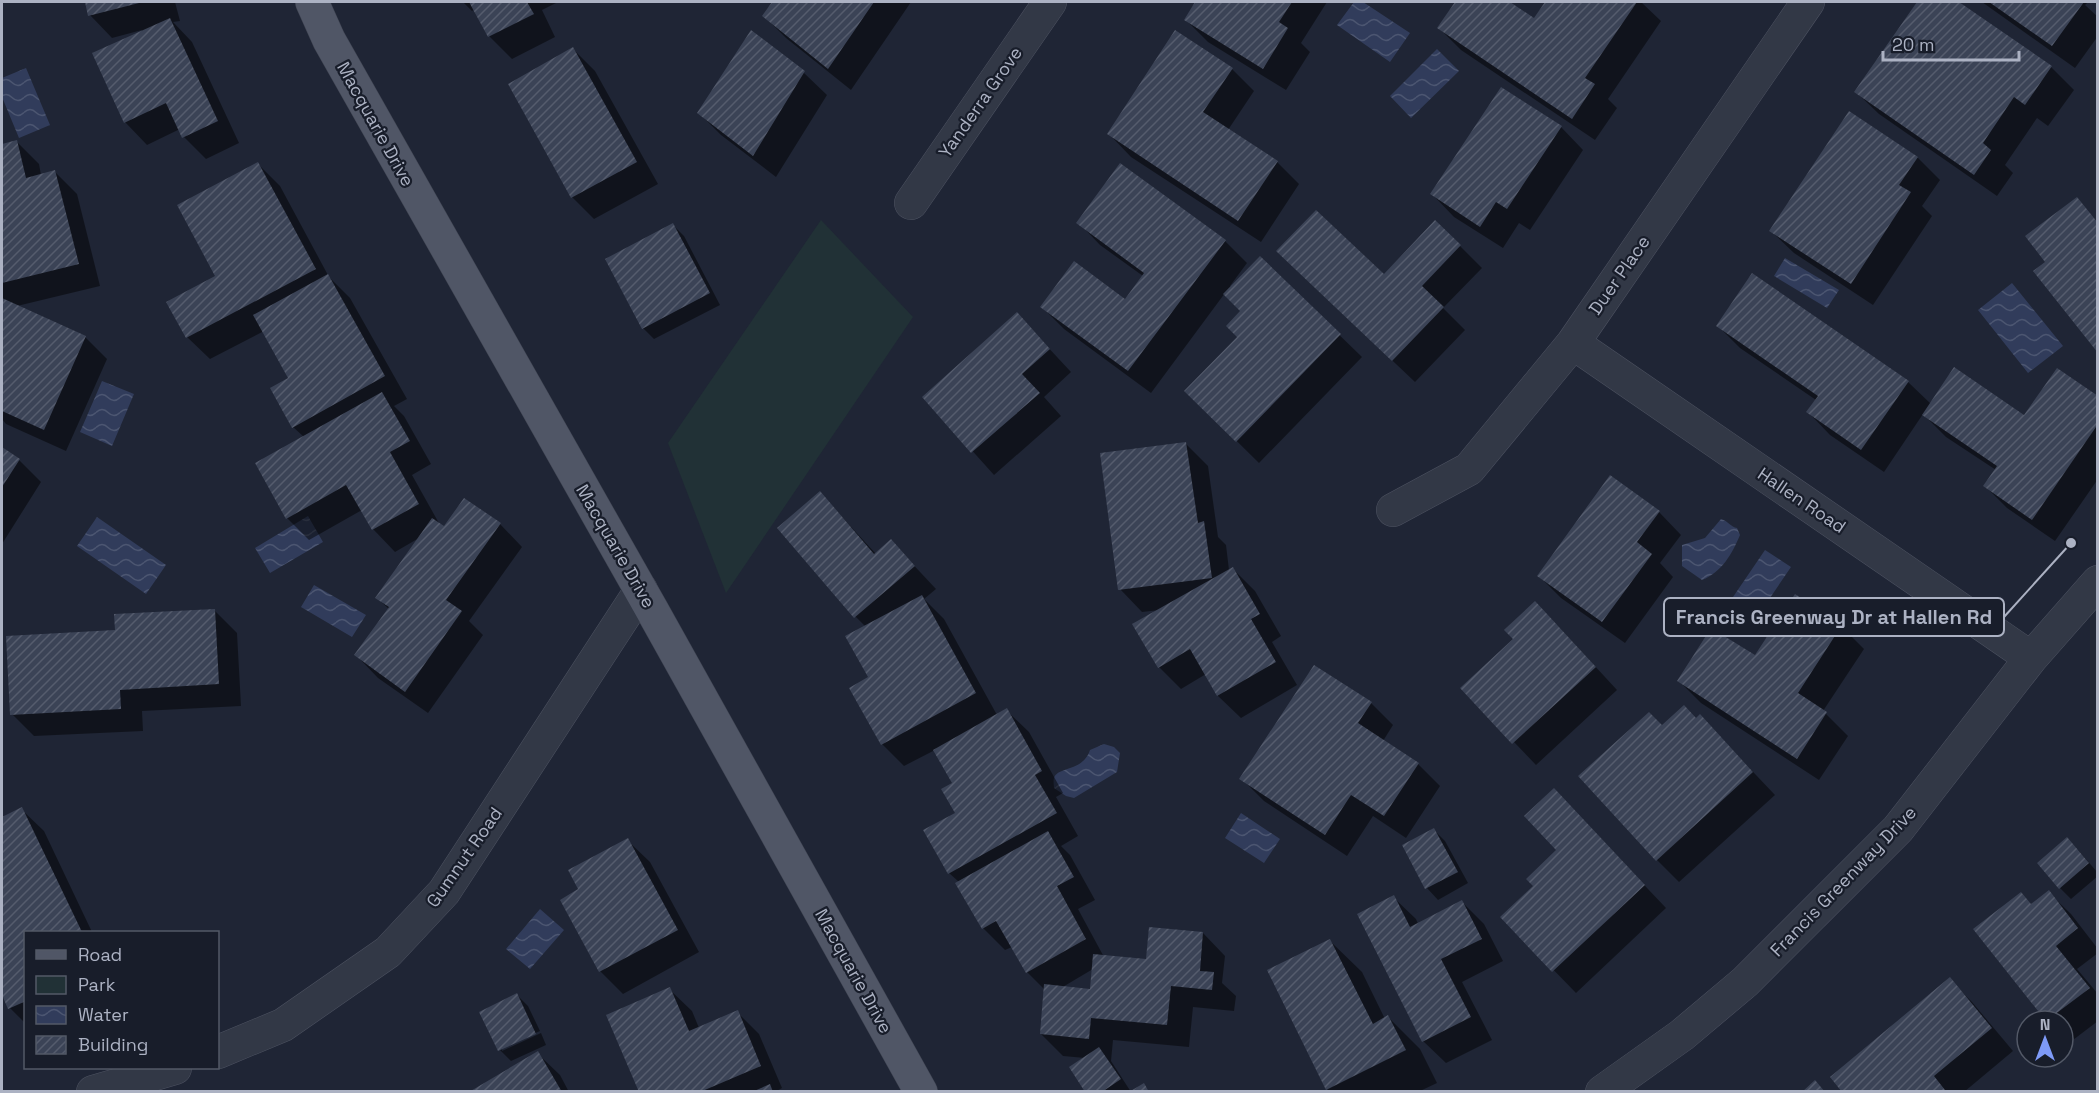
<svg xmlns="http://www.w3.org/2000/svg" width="2099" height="1093" font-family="'Space Grotesk',sans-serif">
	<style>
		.park { fill: #213136 }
		.water { fill: url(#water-waves) }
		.shadow { fill: #0007; fill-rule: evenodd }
		.building { fill: url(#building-hatch) }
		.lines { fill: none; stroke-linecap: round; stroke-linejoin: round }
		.minor-casing { stroke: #4d5261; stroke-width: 34 }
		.major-casing { stroke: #3c414f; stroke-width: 34 }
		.minor { stroke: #323846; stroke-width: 33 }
		.major { stroke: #505666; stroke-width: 33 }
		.labels { text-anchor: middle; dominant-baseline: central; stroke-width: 4.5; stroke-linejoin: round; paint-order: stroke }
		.street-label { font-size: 18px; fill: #acb2c3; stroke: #181d2a }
		.leader { fill: none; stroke: #acb2c3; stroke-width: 2 }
		.callout-dot { fill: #acb2c3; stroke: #181d2a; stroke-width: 2 }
		.callout { fill: #181d2a; stroke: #acb2c3; stroke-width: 2 }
		.callout-label { font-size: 20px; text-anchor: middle; font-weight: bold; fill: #acb2c3 }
	</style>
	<defs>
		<pattern id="water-waves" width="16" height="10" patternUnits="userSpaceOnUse" patternTransform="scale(1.5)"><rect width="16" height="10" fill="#313c5b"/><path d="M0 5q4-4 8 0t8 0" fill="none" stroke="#4c5671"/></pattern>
		<pattern id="building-hatch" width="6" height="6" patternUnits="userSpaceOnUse" patternTransform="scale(1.5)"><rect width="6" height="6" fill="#3b4356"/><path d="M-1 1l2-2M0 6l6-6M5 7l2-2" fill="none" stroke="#555c6d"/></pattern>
	</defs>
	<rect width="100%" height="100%" fill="#1f2535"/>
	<!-- park -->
	<path class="park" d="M821,220L913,317L726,593L668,443Z"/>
	<!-- water -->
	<path class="water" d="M1354,2H1363L1410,33L1390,62L1337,25Z
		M1437,49L1459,71L1411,118L1390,96Z
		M26,68L50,125L19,138L2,97V78Z
		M1785,258L1839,290L1827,308L1774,276Z
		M2012,283L2063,346L2028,373L1978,310Z
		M102,381L134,394L112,446L80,432Z
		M308,516L323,542L270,573L255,548Z
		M97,517L166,565L146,594L77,546Z
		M1721,519C1728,521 1731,527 1737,528L1740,535C1732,554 1722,572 1702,580L1682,566V545L1705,538Z
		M1765,550L1791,567L1759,614L1733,597Z
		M314,585L366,615L352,637L301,607Z
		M1104,744L1114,747L1120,753L1117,772L1074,798L1066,796L1054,788C1054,785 1053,781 1054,778C1058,766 1083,772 1090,750Z
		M1241,813L1280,839L1264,863L1225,838Z
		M540,909L564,930L530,969L506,949Z"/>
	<!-- shadow -->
	<path class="shadow" d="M86,2H175L180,21L173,22L192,42L239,143L206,159L184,137L180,129L147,145L125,122L142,30L112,38L90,15Z
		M463,2H558L542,10L555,37L512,59L489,36L475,9L472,11Z
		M774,2H911L851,90L786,38L764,16Z
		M1197,2H1327L1301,43L1310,52L1286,90L1208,42L1186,20Z
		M1457,2H1508L1534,20L1547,2H1641L1661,21L1608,99L1617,108L1595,140L1461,50L1439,28Z
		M1919,2H1956L2051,67L2074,90L2048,126L2037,118L2005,165L2013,173L1997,196L1879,114L1856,92Z
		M1982,2H2088L2085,5L2098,17V36L2075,68Z
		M752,32L804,73L827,95L776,177L721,135L699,113Z
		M573,49L595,71L658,184L594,219L572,197Z
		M1232,69L1254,91L1228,130L1277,162L1299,184L1261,242L1131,157L1109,134Z
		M1849,113L1918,158L1940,180L1922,206L1932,216L1873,305L1794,253L1771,231Z
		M1561,127L1583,150L1530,230L1519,223L1503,248L1454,217L1432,194Z
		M16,141L39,164L41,175L55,172L77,194L100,286L17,306L85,337L107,359L66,451L6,424L2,419V300H3L2,298V145Z
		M258,164L280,186L329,277L350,298L407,399L394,406L404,416L431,464L412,475L440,525L444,528L500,524L522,547L469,621L483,635L428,713L378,678L356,655L389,609L377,598L419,538L395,552L373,529L362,510L309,540L287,518L304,437L293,427L290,378L264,331L210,359L187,337L217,276Z
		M1078,222L1225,241L1247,263L1230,286L1232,287L1260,258L1362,357L1259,463L1186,391L1239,337L1242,311L1225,293L1151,393L1064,329L1042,307L1125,301L1143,276L1100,245Z
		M673,225L684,236L720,305L654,339L643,328Z
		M1460,246L1482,268L1443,308L1465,330L1415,382L1301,274L1384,276Z
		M1017,314L1071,372L1044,397L1061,416L994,475L924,397Z
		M1718,326L1908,382L1931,404L2025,417L2098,398V479L2055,541L2007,508L1985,486L1996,470L1946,437L1923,414L1884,472L1830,435L1808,412L1816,400L1740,348Z
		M1186,444L1208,466L1218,537L1226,545L1229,570L1232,568L1255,591L1281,636L1272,642L1297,685L1241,718L1218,696L1206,674L1181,689L1159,667L1160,610L1142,612L1120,589Z
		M2,449L19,460L41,482L2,544Z
		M820,493L876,554L891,541L936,589L924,599L944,619L997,715L1006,710L1029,732L1063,793L1056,797L1078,836L1061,846L1070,855L1095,900L1078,909L1104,957L1147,961L1203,933L1225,956L1222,983L1236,996L1234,1011L1193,1007L1189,1047L1113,1040L1111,1061L1131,1092H1087L1085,1058L1063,1056L1041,1034L1045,990L1027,972L1012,947L1005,950L983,928L959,882L949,873L926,831L957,813L954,784L935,750L904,766L882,744L870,678L866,627L855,616ZM1093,969L1091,991L1061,988Z
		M1659,512L1681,535L1660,563L1673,577L1625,643L1561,598L1539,576Z
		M1795,596L1841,626L1864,649L1823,711L1848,736L1819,780L1701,703L1679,681L1755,658Z
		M215,611L237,633L241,706L142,711L143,731L34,736L12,714L117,632Z
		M1557,625L1617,690L1536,765L1462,688L1515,639Z
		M1371,703L1393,725L1383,741L1418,764L1440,786L1406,838L1373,816L1347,856L1264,801L1241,778Z
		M1700,716L1775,795L1679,882L1657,860L1663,727L1697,719Z
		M21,809L44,831L92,932H26V1024L10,1008L2,992V819Z
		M1576,813L1666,908L1576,993L1502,917L1535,886L1558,850Z
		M1434,830L1445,841L1468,883L1438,900L1427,888L1404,846Z
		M627,840L650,862L699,952L623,994L600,971L580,890Z
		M2078,850L2098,873V876L2071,899L2060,888Z
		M2048,892L2071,914L2098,949V953L2077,969L2098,994V1021L2069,1043L2063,1036V1021H2047L1975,929L2021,894L2032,905Z
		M1393,897L1416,919L1418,924L1462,902L1484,924L1503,961L1462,982L1492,1040L1446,1063L1423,1041Z
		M1330,941L1362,972L1385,1019L1388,1017L1420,1049L1437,1083L1418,1092H1330L1327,1089Z
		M1950,980L1972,1002L2013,1051L1964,1092H1844Z
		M669,989L692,1011L699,1028L737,1012L759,1034L782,1088L775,1092H641Z
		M517,995L528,1006L540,1031L502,1048V1051L541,1033L546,1045L511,1061L500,1050Z
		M537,1053L560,1075L569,1092H472Z"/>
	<!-- building -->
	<path class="building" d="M85,2H143L88,16Z
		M469,2H527L534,14L488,37Z
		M772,2H874L828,69L762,16Z
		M1195,2H1292L1279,22L1288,28L1263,69L1184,20Z
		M1455,2H1510L1534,18L1545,2H1637L1585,78L1595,84L1572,119L1437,28Z
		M1917,2H1959L2052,66L2025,105L2014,97L1983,143L1991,150L1974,175L1854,92Z
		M1989,2H2084L2052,46Z
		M170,18L218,121L182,138L166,103L124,123L92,53Z
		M751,30L805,71L753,156L697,113Z
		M1175,30L1233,68L1203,112L1278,161L1238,221L1107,134Z
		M573,47L637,162L571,198L508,84Z
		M1501,87L1562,126L1507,209L1496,202L1480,227L1430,194Z
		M1849,111L1918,157L1899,185L1911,192L1851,284L1769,231Z
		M17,140L26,178L55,170L79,264L2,283V144Z
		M258,162L316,269L186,338L166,302L215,276L177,205Z
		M1120,163L1226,240L1128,371L1040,307L1074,261L1125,299L1144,273L1076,223Z
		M2077,197L2098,223V353L2033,271L2045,262L2025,236Z
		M1316,210L1384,274L1435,220L1461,245L1422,286L1444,307L1392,361L1276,251Z
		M673,223L710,293L642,329L605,259Z
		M1260,256L1341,334L1236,442L1184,391L1237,337L1226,326L1240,311L1223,294Z
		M1752,273L1909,381L1861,450L1806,412L1818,396L1716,326Z
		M328,274L385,376L292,428L270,388L288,378L253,315Z
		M2,298L86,336L44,430L2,411Z
		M1017,312L1050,349L1022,374L1040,393L971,453L922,397Z
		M1954,367L2024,415L2057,368L2098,396V424L2032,520L1983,486L1997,466L1922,415Z
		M382,392L410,441L390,452L419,504L372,530L346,485L286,519L255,463Z
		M1186,442L1198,523L1204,521L1212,578L1118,590L1100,453Z
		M2,447L20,459L2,487Z
		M1610,475L1660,511L1637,542L1652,554L1602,622L1537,576Z
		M820,491L874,554L891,539L915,566L854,618L777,528Z
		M464,498L501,523L446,600L462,611L405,692L354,655L389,607L375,598L432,518L444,526Z
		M1233,567L1260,614L1251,619L1276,662L1217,696L1190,649L1158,668L1132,624Z
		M1795,594L1842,625L1798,693L1827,712L1797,759L1677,681L1711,628L1755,655Z
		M922,595L976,693L881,745L849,688L868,677L845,636Z
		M1535,601L1596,667L1512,744L1460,688L1513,639L1504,630Z
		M215,609L219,684L120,690L121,709L10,715L6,636L115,630L114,614Z
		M1314,665L1372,702L1358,723L1419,763L1384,816L1351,795L1325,835L1239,779Z
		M1684,705L1696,718L1700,714L1753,772L1656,861L1578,776L1649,712L1662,725Z
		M1007,708L1042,771L1035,775L1057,813L948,874L923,830L955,813L941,789L952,783L933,750Z
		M1554,788L1645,885L1552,972L1500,917L1533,886L1526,879L1556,850L1524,816Z
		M22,807L82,932H26V1001L8,1009L2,995V817Z
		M1434,828L1458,872L1425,889L1402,845Z
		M1048,831L1074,877L1057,886L1086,939L1026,973L996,921L982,929L955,883Z
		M2067,837L2089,863L2059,889L2037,863Z
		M628,838L678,930L599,972L560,900L578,889L568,870Z
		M2049,890L2078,928L2056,946L2090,988L2046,1021L1973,929L2021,892L2031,904Z
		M1394,895L1410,927L1462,900L1482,939L1441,959L1471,1017L1422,1042L1357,914Z
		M1149,927L1203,932L1200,971L1214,972L1212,990L1171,986L1167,1025L1091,1018L1089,1039L1040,1034L1044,984L1090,989L1093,954L1146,959Z
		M1330,939L1373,1024L1388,1015L1406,1050L1326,1090L1267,970Z
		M1950,977L1992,1028L1934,1076L1945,1090L1943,1092H1842L1830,1077Z
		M670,987L689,1031L738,1010L761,1066L700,1092H639L606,1015Z
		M517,993L536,1034L498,1051L479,1012Z
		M1099,1047L1121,1079L1102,1092H1085L1069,1067Z
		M538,1051L562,1092H469Z
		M1815,1080L1825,1092H1802Z
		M1144,1083L1149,1092H1129Z
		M770,1084L773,1092H752Z"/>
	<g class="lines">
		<!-- minor casing -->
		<g class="minor-casing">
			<path id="minor" d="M911,203L1050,2
				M1573,343L2031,658
				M1393,510L1469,469L1573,343L1808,2
				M218,1052L283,1025L388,952L444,892L641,590
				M93,1092L175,1068
				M1602,1092L1682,1035L1745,982L1898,829L2031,658L2098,582"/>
		</g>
		<!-- major casing -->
		<g class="major-casing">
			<path id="major" d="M312,2L329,40L652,610L921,1092"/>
		</g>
		<!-- minor -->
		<use href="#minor" class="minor"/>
		<!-- major -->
		<use href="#major" class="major"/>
	</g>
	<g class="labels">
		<!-- street labels -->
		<g class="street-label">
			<text transform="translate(980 102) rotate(-55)">Yanderra Grove</text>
			<text transform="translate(376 124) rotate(61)">Macquarie Drive</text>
			<text transform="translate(1619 275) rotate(-55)">Duer Place</text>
			<text transform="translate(1802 500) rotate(34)">Hallen Road</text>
			<text transform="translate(616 546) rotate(60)">Macquarie Drive</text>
			<text transform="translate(464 857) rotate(-55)">Gumnut Road</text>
			<text transform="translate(1843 881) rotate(-46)">Francis Greenway Drive</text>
			<text transform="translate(854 971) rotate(61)">Macquarie Drive</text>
		</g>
	</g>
	<!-- callouts -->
	<path class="leader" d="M2071 543L2004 617"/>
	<circle class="callout-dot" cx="2071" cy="543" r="6"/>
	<rect class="callout" x="1664" y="598" width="340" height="38" rx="6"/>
	<g class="callout-label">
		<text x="1834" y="624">Francis Greenway Dr at Hallen Rd</text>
	</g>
	<!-- border -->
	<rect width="2099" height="1093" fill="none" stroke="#acb2c3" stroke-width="6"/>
	<!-- legend -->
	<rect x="24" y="931" width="195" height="138" fill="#181d2a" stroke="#535967" stroke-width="1.5"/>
	<rect x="36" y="950" width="30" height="9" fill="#505666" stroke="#535967" stroke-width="1.5"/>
	<text x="78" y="961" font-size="18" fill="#acb2c3">Road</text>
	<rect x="36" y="976" width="30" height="18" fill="#213136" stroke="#535967" stroke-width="1.5"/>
	<text x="78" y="991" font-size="18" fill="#acb2c3">Park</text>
	<rect x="36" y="1006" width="30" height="18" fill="url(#water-waves)" stroke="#535967" stroke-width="1.5"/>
	<text x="78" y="1021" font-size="18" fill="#acb2c3">Water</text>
	<rect x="36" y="1036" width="30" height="18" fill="url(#building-hatch)" stroke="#535967" stroke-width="1.5"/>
	<text x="78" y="1051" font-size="18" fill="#acb2c3">Building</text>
	<!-- north arrow -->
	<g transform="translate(2045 1039)"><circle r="28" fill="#181d2a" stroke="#535967" stroke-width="1.5"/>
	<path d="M0-4.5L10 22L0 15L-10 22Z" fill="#7e9af7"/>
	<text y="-9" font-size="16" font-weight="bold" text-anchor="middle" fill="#acb2c3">N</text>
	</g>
	<!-- scale -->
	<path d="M1883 51v9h136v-9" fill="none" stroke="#acb2c3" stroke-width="3"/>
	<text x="1892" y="51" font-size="18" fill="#acb2c3" stroke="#181d2a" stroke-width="4.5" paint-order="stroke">20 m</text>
</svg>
